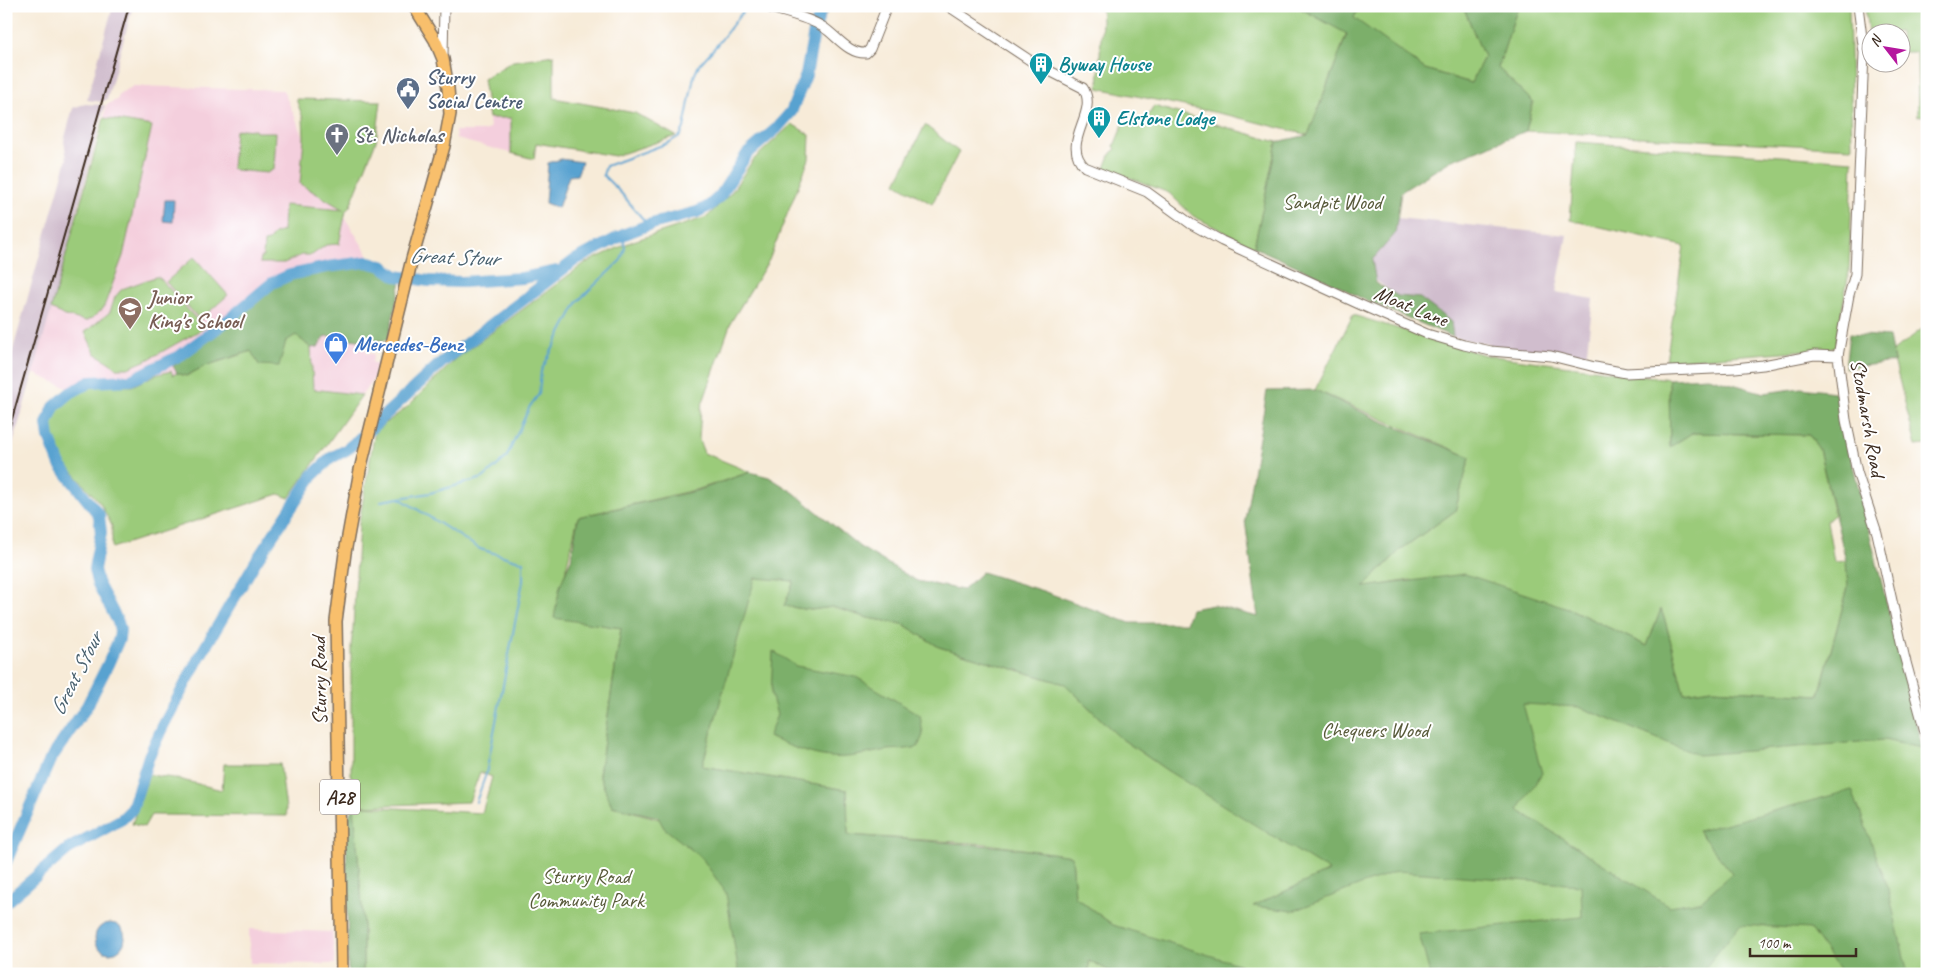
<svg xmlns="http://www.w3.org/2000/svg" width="1933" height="980" font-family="Caveat,sans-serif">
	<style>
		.built { fill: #f4cfdd }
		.industrial { fill: #d0bdcd }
		.green { fill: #9bcb7a; stroke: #6b7a4c; fill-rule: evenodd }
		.forest { fill: #7caf6a; stroke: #5c6c44 }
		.water { fill: #59a2d0; stroke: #4a6677 }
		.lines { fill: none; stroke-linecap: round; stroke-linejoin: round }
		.stream { stroke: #59a2d0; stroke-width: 2 }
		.river { stroke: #59a2d0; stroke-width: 12 }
		.tertiary-casing { stroke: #7d6e5f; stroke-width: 11 }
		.trunk-casing { stroke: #7d6e5f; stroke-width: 14 }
		.tertiary { stroke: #fff; stroke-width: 9 }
		.trunk { stroke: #f8bf6c; stroke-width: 11 }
		.rail { stroke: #3b2a1e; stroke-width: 2 }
		.labels { text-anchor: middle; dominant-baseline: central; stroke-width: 4; stroke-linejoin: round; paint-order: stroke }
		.shield { fill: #fff; stroke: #766a62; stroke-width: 1 }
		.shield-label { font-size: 20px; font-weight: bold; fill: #3b2a1e }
		.culture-label { font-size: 21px; font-weight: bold; fill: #0d838f; stroke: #fff; text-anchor: start }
		.service-label { font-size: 21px; font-weight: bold; fill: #4e5e75; stroke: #fff; text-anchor: start }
		.worship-label { font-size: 21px; font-weight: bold; fill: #5b616d; stroke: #fff; text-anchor: start }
		.park-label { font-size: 21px; fill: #585a3a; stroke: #fff }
		.education-label { font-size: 21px; font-weight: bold; fill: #785e54; stroke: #fff; text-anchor: start }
		.street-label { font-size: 21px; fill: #3b2a1e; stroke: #fff }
		.shop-label { font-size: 21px; font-weight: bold; fill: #366cbe; stroke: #fff; text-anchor: start }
		.water-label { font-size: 22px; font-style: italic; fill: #48606e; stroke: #fff }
	</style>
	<rect width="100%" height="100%" fill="#fff"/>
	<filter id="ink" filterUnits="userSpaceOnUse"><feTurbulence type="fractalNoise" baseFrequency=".02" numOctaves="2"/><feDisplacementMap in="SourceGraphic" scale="10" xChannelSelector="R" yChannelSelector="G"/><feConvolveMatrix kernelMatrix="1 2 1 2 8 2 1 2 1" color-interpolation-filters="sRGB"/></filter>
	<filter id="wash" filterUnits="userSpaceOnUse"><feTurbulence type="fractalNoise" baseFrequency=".0096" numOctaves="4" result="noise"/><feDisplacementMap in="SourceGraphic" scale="20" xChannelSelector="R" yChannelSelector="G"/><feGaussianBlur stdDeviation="1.12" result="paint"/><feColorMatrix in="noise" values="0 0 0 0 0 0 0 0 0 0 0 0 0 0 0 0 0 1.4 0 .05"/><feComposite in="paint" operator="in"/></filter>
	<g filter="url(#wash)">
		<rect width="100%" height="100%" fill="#f7ebd8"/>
		<!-- built -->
		<path class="built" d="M134,86L283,90L304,137L300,184L346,211L345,218L369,256L291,271L273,279L173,366L232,357L112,548V526L100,503L64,462L55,443L51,430L52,422L56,410L75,391L33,373L104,118L106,105L117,100L120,93Z
			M489,118H511V153L456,139L455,131H485L490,128Z
			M325,336L366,341V353L374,354L372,362L382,367L362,395L313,389L311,348L318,347Z
			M249,929L332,932L335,964L250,963Z"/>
		<!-- industrial -->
		<path class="industrial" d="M113,6H133L107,99L102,102L87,100Z
			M84,104L105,105L51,311L6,468V374L67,159L64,141L73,108Z
			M1397,218L1567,235L1556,292L1593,299L1586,359L1496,346L1453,337L1420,298L1398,296L1375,280L1372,260L1395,234Z"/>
		<!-- green -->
		<path class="green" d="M789,6H816L814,14Z
			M1101,6H1296L1347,33L1308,135L1232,116L1098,88L1102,21Z
			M1359,6H1463L1484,57L1471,83L1425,69L1353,18Z
			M1518,6H1849L1852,148L1526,131L1533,102L1498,68Z
			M1865,6H1927V115L1918,117L1917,52H1901L1900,32H1870V53Z
			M554,55V98L635,113L676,136L615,156L536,143L534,159L511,153V118H489L483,79L513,61Z
			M296,99L381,101L376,141L350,206L346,211L339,244L326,245L312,255H302L284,263H260L261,257H263L264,242L269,241L274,234L283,231L284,205L344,210L300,184L304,137L303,118Z
			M1154,106L1277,142L1254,247L1193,216L1169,193L1105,168L1111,153L1116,149L1114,146L1124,122L1141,128Z
			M104,118L152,126L123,256L103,309L92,318L86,321L65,316L51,309Z
			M792,124L810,135L809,159L769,260L731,322L701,408L699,440L704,453L750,472L699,489L578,517L555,617L621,628L599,775L612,806L685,826L780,974H363V920L351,772V647L353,628L359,523L375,431L406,408L456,359L585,263L633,241L707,217L731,193L753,160ZM480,772L492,777L482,813L362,806L469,802Z
			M925,125L959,152L932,204L896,183Z
			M242,129L255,130L256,132H276L274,169L267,173L235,170L232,168L235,131Z
			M1576,142L1853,161L1849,272L1835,348L1666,361L1684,246L1570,220Z
			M194,257L228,295L200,320L166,282Z
			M155,277H159L204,328L149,359L128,368H117L95,353L85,332L110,312L115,297L122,289Z
			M1353,315L1485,355L1669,379L1670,446L1692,433L1809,435L1819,449L1834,515L1827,521L1834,562L1846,561L1848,587L1819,695L1713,689L1684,693L1666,624L1661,610L1647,646L1568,608L1410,580L1363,588L1400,550L1455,511L1470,457L1315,390Z
			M1927,325V445L1916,446L1892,352Z
			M296,335L311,348L313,389L362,395L289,498L279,494L112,548V526L100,503L64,462L55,443L51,430L52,422L56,410L75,391L104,385L132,386L155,375L171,371L173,375L177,373L186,376L205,366L286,340Z
			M754,577L794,581L784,606L811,610L832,607L868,618L903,624L939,647L1065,684L1119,737L1168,771L1515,659L1922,748L1927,765V974H1164L1176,951L1113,925L1075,897L1072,856L987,844L848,835L847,790L702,766Z
			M224,764H280L287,816L151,815L144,827L132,824L149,775L174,778L222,790Z
			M1089,961L1116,974H1089Z"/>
		<!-- forest -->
		<path class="forest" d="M1296,6H1359L1354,18L1425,69L1471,83L1484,57L1463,6H1518L1498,68L1533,102L1526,131L1450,161L1401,192L1395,234L1372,260L1376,283L1398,296L1420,298L1451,322L1453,337L1363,299L1321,277L1254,247L1277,142L1308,135L1347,34Z
			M367,266L383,269L392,278L401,281L388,340L366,341L325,336L318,347L311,348L296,335L286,341L279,366L259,365L251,351L205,366L186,376L177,373L173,366L185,358L272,287L290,279L327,270Z
			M1849,334L1889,337L1894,362L1845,368Z
			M1708,377L1764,393L1801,388L1835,392L1922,748L1884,740L1698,755L1579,707L1523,704L1542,773L1518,810L1669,906L1701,901L1732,873L1698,831L1852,790L1887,885L1908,974H1842L1810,929L1740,925L1700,974H1430L1419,934L1582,917L1581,885L1397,871L1293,911L1253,906L1329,871L1168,771L1119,737L1065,684L939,647L903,624L868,618L832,607L811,610L784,606L794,581L755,578L702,766L847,790L848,835L1005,847L1072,856L1075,897L1113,925L1241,965L1222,969L1168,967L1164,974H1116L1089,961V974H739L726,893L702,858L664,828L658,817L612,806L599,775L621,628L554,618L560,586L571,559L578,517L699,490L750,472L769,477L793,492L860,547L917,581L963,590L982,572L1043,591L1130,623H1186L1191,609L1213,605L1258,617L1245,520L1267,391L1315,390L1379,420L1470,457L1455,511L1400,550L1364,587L1465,574L1568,608L1647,646L1661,609L1666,624L1684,693L1712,689L1819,695L1848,587L1846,561L1819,449L1809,435L1692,433L1670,447L1669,379Z
			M773,651L796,666L856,677L920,715L923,735L918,747C907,750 898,749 887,750C869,753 849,759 830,757C809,755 787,745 768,737L777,715L771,694Z
			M354,805L363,920V974H348L346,822Z"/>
		<!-- water -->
		<path class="water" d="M816,6H829L823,21L819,24L812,18Z
			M561,159L582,162L577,175L569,176L558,208L545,203L548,163Z
			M165,200H174L173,222L163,221Z
			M95 938a15 15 0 1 1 30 0a15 15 0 1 1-30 0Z"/>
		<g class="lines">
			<!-- stream -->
			<path class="stream" d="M648,225L621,193L603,175L606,166L668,143L680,136L684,128L694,76L699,65L717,45L747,6
				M401,499L480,549L523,562V581L486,774L476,802
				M381,501L430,493L483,478L506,458L530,406L539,394L541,371L578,301L621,260L625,248L623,235"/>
			<!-- river -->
			<path class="river" d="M6,862L50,760L87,706L108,664L119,639L120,630L118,622L97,582L94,569L101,533L99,515L60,465L49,437L47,424L54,407L70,393L90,382L131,380L181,355L228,320L272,283L290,275L327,267L366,262L382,266L396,276L429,281L462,282L522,278L558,271
				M6,902L68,849L122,819L132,809L149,756L163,726L200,656L256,561L313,475L331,458L346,450L356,442L441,363L575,260L625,234L648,225L697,212L709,206L720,196L747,154L776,129L791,112L806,75L814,32L822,6"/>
		</g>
	</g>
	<g filter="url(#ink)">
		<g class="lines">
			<!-- tertiary casing -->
			<g class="tertiary-casing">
				<path id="tertiary" d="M764,6C782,12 808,17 823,27C837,36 848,54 866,53L870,49L887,6
					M948,6L1034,63L1083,88C1100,113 1059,142 1085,167L1147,192L1191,224L1222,241L1361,305L1427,334L1464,345L1491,351L1551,356L1595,367L1626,373L1735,368L1763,365L1814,355L1838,356
					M1858,6L1864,53L1855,274L1849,295L1838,356L1846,420L1857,472L1877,533L1904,655L1927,739
					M443,56L444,6"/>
			</g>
			<!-- trunk casing -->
			<g class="trunk-casing">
				<path id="trunk" d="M342,974L336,621L345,553L360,470L412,259L444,146L450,114L448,88L443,59L435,40L414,6"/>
			</g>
			<!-- tertiary -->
			<use href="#tertiary" class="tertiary"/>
			<!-- trunk -->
			<use href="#trunk" class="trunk"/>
			<!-- rail -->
			<path class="rail" d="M6,440L129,6"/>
		</g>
	</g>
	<!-- icons -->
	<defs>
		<g id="building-pin" transform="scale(1.25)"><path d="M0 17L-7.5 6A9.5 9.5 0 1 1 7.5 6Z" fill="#0f9aa8" stroke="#fff"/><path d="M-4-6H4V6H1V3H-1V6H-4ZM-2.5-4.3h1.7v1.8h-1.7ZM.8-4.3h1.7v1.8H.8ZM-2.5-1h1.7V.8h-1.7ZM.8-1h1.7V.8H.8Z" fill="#fff"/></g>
		<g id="civic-pin" transform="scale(1.25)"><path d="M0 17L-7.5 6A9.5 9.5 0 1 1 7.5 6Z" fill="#5c6f8a" stroke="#fff"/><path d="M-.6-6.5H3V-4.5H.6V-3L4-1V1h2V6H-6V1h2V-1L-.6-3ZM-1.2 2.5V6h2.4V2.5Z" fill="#fff"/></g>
		<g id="church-pin" transform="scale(1.25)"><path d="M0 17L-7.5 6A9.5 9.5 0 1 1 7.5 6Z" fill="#6b7280" stroke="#fff"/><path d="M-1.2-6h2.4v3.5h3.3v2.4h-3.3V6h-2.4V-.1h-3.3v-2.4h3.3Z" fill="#fff"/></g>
		<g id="school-pin" transform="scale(1.25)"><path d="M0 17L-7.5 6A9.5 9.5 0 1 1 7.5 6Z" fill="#8d6e63" stroke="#fff"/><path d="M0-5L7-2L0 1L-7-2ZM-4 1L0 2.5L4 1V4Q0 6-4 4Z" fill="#fff"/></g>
		<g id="shop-pin" transform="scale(1.25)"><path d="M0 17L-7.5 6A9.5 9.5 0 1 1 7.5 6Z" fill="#3f7fe0" stroke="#fff"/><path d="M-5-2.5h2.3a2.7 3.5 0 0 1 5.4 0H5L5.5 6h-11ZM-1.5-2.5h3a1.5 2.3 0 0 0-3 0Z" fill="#fff"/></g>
	</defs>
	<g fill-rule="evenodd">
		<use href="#building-pin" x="1041" y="64"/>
		<use href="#civic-pin" x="408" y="89"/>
		<use href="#building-pin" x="1099" y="118"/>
		<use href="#church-pin" x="337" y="135"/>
		<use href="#school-pin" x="130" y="309"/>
		<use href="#shop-pin" x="336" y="344"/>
	</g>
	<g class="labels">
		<!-- shield labels -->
		<rect class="shield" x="320" y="779.5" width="40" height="35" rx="4"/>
		<g class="shield-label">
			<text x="340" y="797">A28</text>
		</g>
		<!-- culture labels -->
		<g class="culture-label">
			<text x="1058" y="64">Byway House</text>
			<text x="1116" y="118">Elstone Lodge</text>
		</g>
		<!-- service labels -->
		<g class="service-label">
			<text x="426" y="77">Sturry<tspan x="426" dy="24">Social Centre</tspan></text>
		</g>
		<!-- worship labels -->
		<g class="worship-label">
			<text x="354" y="135">St. Nicholas</text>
		</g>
		<!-- park labels -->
		<g class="park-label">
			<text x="1332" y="202">Sandpit Wood</text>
			<text x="1375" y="730">Chequers Wood</text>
			<text x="586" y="876">Sturry Road<tspan x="586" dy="24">Community Park</tspan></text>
		</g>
		<!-- education labels -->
		<g class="education-label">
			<text x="148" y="297">Junior<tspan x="148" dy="24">King's School</tspan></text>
		</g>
		<!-- street labels -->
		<g class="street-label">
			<text transform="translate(1411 306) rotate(22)">Moat Lane</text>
			<text transform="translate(1868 418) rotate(80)">Stodmarsh Road</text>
			<text transform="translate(319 681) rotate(-91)">Sturry Road</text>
		</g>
		<!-- shop labels -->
		<g class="shop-label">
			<text x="354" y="344">Mercedes-Benz</text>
		</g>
		<!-- water labels -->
		<g class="water-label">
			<text transform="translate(454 257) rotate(2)">Great Stour</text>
			<text transform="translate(76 674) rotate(-63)">Great Stour</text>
		</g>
	</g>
	<!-- margin -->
	<rect width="1933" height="980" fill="none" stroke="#fff" stroke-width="25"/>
	<!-- north arrow -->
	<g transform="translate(1886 48) rotate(301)"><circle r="24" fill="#ffffff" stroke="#b1aaa5"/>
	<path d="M0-4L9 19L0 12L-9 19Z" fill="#b5179e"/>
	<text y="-8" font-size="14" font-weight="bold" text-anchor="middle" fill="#3b2a1e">N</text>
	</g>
	<!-- scale -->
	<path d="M1750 948v8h106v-8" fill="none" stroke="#3b2a1e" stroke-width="2.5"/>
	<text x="1758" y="948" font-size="15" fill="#3b2a1e" stroke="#ffffff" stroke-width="4" paint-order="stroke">100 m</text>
</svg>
